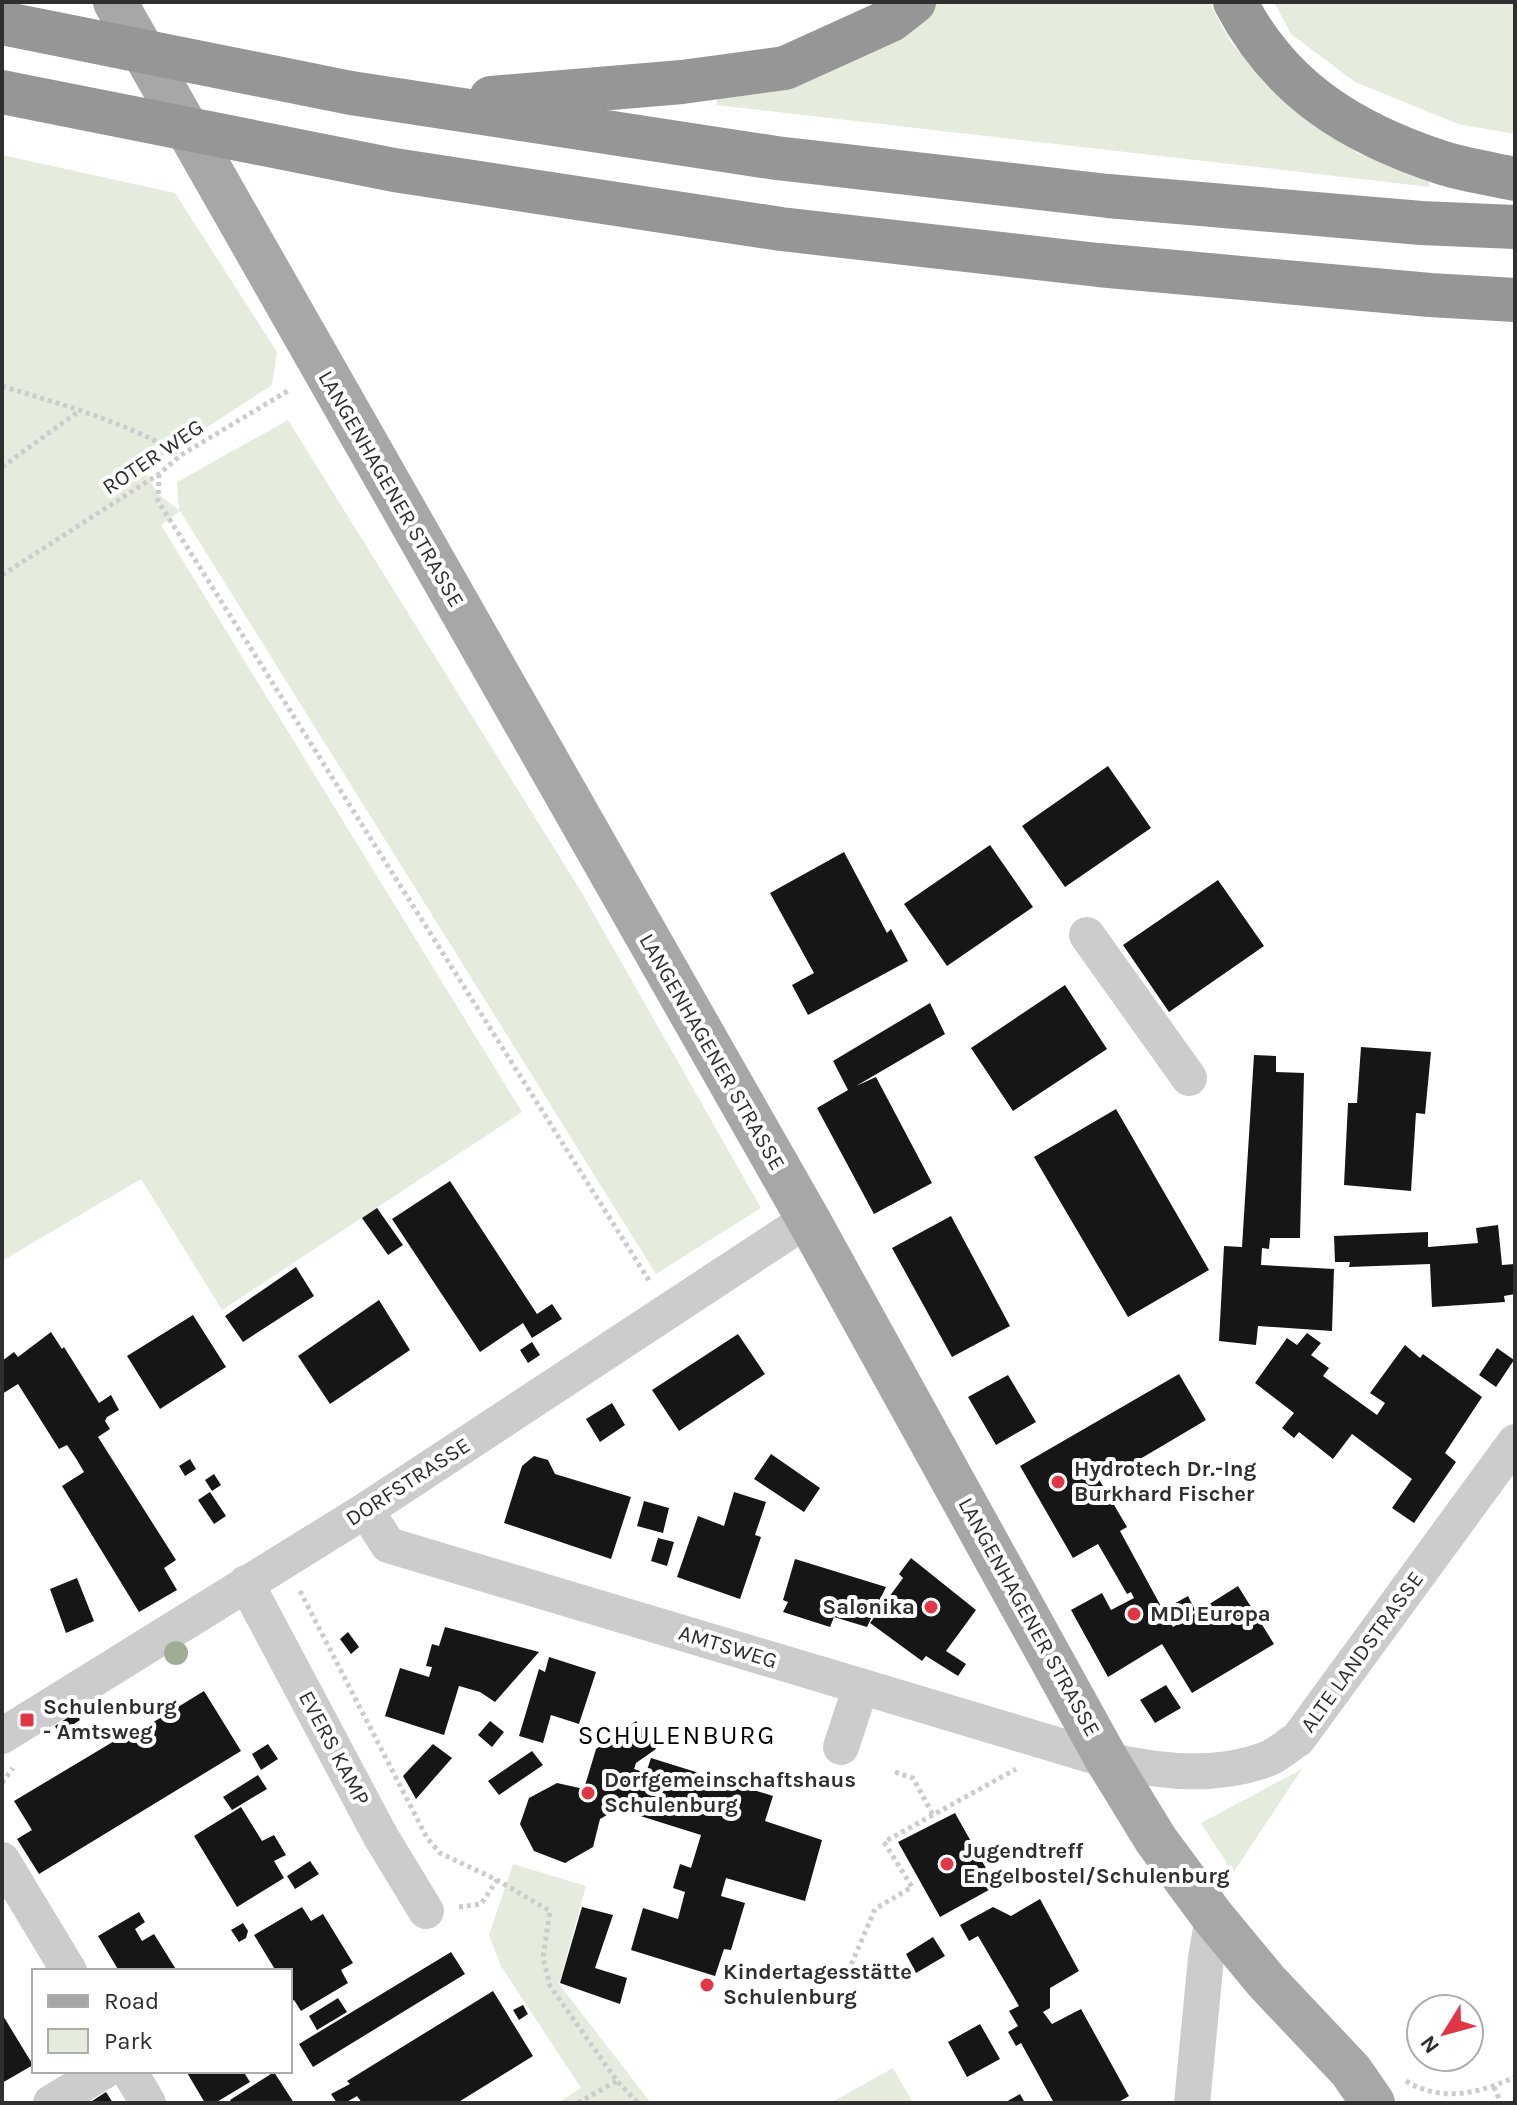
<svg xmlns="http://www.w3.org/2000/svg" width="1517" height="2105" font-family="Karla,sans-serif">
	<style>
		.green { fill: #e5ecdd }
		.building { fill: #161616 }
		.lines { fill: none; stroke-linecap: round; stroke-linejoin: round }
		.path { stroke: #ccc; stroke-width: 5; stroke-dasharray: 4 4; stroke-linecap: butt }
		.minor { stroke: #ccc; stroke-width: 36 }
		.major { stroke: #a7a7a7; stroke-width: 44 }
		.highway { stroke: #969696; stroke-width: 44 }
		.tree { fill: #a0ad94 }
		.poi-dot { fill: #e13645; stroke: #fff; stroke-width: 3 }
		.labels { text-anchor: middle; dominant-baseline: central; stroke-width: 8; stroke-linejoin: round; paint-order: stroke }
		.street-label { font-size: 22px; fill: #2f2f2f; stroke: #fff }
		.poi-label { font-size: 22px; font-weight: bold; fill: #2f2f2f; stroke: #fff; text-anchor: start }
		.quarter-label { font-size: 26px; letter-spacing: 2px; fill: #000; stroke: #fff }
	</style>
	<rect width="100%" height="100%" fill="#fff"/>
	<!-- green -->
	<path class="green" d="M940,2H1209L1232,44L1284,100L1359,154L1428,178L1430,187L716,105L719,92L860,55Z
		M1274,2H1515V134L1458,124L1355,82L1291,34Z
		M2,155L175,193L277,352L272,385L143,469L158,494L179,510L177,482L288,420L582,893L761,1208L656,1274L180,511L161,525L522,1112L222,1310L141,1179L2,1261Z
		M1302,1769L1233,1873L1201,1823Z
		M513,1864L586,1886L559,1984L651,2103H558L581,2088L501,1966L489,1935Z
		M893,2068L913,2103H830Z"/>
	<!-- building -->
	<path class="building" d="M1108,766L1151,828L1065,887L1022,826Z
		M990,845L1033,907L947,966L904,904Z
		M844,852L887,933L891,929L908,961L808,1015L792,985L814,973L770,893Z
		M1218,880L1264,946L1169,1012L1123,945Z
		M1065,985L1107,1049L1013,1111L971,1048Z
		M930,1003L945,1034L856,1086L876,1077L932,1183L874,1214L817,1108L848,1090L833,1061Z
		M1361,1047L1431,1052L1425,1114L1416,1113L1411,1191L1344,1185L1348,1103H1357Z
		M1254,1055L1276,1056V1072L1304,1073L1300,1238H1270L1269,1249L1262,1248L1261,1265L1334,1269L1332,1331L1258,1326L1256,1345L1219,1341L1224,1246L1242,1247Z
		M1116,1109L1209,1270L1128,1317L1034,1157Z
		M450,1181L537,1314L552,1304L562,1319L532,1338L523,1323L480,1352L392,1219Z
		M377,1208L403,1245L388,1255L362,1218Z
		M951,1216L1010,1326L952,1357L892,1248Z
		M1498,1225L1502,1265L1515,1264V1294L1504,1296L1505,1302L1432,1307L1430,1264L1349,1267L1350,1262H1335L1334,1236L1428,1232V1247L1478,1243L1476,1228Z
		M296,1267L314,1296L243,1342L225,1316Z
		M379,1300L410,1350L330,1404L298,1356Z
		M193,1315L226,1367L160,1409L127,1356Z
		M51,1332L62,1349L64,1347L99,1403L111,1395L119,1410L107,1417L105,1421L110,1429L98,1437L176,1560L164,1568L177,1590L139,1612L62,1486L84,1472L77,1460L67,1445L59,1449L18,1384L2,1394V1361L14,1352L18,1357Z
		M1307,1333L1321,1343L1311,1355L1329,1368L1323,1376L1377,1415L1385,1403L1370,1393L1405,1345L1420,1358L1423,1354L1482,1397L1445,1453L1456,1462L1414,1523L1392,1508L1412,1479L1352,1434L1333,1459L1299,1432L1294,1438L1282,1428L1294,1413L1255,1383L1287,1338L1297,1345Z
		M738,1334L765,1374L679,1431L652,1390Z
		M532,1342L540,1355L528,1363L520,1350Z
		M1497,1348L1514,1360L1496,1387L1479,1375Z
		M1179,1374L1206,1420L1113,1475L1106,1461L1093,1469L1127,1527L1120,1531L1163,1610L1188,1596L1195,1610L1171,1624L1173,1627L1238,1586L1274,1644L1192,1693L1162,1644L1108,1677L1071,1610L1102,1593L1111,1610L1134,1598L1131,1592L1127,1594L1098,1544L1073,1558L1020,1466Z
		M1008,1375L1036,1422L996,1445L968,1397Z
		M612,1403L625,1425L600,1442L586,1419Z
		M771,1454L820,1488L804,1512L754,1479Z
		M534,1456L548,1460L555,1474L631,1497L611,1559L504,1523L522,1466Z
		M190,1459L196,1469L185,1476L179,1466Z
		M214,1474L221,1485L212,1491L205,1480Z
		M210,1492L226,1516L214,1524L198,1500Z
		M734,1492L766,1502L755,1535L761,1537L740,1599L677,1577L698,1516L724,1526Z
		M644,1501L669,1508L663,1533L637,1526Z
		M658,1538L674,1542L667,1566L651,1561Z
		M911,1558L976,1610L946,1651L966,1664L958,1676L926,1656L922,1661L870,1623L903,1578L899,1574Z
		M795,1559L886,1587L867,1627L834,1617L830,1627L783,1612L788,1602L783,1600Z
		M77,1578L94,1621L66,1633L50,1589Z
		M445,1627L539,1652L495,1702L480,1692L459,1686L444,1735L385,1716L400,1668L429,1677L432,1667L426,1666L432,1644L439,1646Z
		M348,1632L359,1647L351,1654L340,1639Z
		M549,1657L596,1672L579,1724L551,1715L543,1743L519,1736L539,1669L545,1672Z
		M1166,1685L1181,1708L1155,1723L1140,1700Z
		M204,1691L241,1751L39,1874L17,1839L32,1830L14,1801L131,1731L134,1734Z
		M76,1712L80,1720L59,1734L55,1726Z
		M490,1721L504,1732L492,1747L478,1735Z
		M636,1721L656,1749L636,1763L634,1769L646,1773L651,1758L773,1796L765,1821L822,1840L805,1901L726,1878L721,1896L745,1903L731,1950L724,1949L715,1976L631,1950L643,1908L678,1919L685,1892L673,1888L680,1864L691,1868L701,1835L634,1814L636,1805L622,1801L619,1808L600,1819L593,1847L565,1863L534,1851L520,1824L529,1798L557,1783L584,1789L596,1749Z
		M268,1744L278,1759L261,1770L252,1754Z
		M433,1744L452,1758L416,1799L403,1776Z
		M532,1751L543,1765L499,1795L488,1781Z
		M258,1775L267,1789L232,1810L223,1797Z
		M241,1807L262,1841L274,1835L286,1855L274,1861L284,1878L237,1907L194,1836Z
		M955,1813L996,1886L940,1917L898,1842Z
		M310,1861L319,1874L295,1889L287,1876Z
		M1040,1899L1079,1971L1050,1988V2008L1043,2012L1052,2024L1081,2009L1129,2096L1117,2103H1054L1021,2043L1016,2046L1008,2032L1018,2026L1009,2011L1019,2006L978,1936L969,1941L960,1925L993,1907L1011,1916Z
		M302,1907L311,1921L323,1914L353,1963L341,1970L348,1983L301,2011L294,2000L290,2002V1971H276L254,1935Z
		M582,1907L613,1915L595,1968L627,1978L620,2004L560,1983Z
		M139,1912L145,1922L135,1929L142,1941L154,1934L177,1971H119L98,1936Z
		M243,1923L248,1931L246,1938L239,1942L231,1930Z
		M933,1937L945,1956L916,1973L906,1954Z
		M451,1952L465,1974L313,2067L299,2044Z
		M493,1991L533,2056L457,2103H362L357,2096L345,2103H337L331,2094L350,2084L347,2081Z
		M338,1998L347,2012L317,2030L309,2016Z
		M523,2005L528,2014L519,2020L513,2010Z
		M2,2014L33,2065L2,2083Z
		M980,2024L1000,2059L967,2077L948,2042Z
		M186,2071H243L250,2082L215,2103H205Z
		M274,2072L294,2103H232L230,2100Z
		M106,2092L113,2103H93L92,2101Z
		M1020,2094L1025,2103H1004Z"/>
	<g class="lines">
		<!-- path -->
		<path class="path" d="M2,386C63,405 126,422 181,455
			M2,467L79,411
			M159,474L158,501L650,1282
			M2,575L159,474L181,455L291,389
			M300,1591L427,1838L440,1853L497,1880L550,1911L543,1957L550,1986L617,2081L638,2103
			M895,1772L913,1778L933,1815
			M2,1783L13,1768
			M459,1907L481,1904L497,1880
			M845,1979L875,1909L912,1887L884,1842L1016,1769
			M1406,2081C1442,2103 1480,2093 1515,2077
			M1494,2087L1501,2103
			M578,2103L617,2081"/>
		<!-- minor -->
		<path class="minor" d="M1087,935L1189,1078
			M366,1510L388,1545L1107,1760C1158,1772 1218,1778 1267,1759C1278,1755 1288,1745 1298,1739L1515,1442
			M246,1583L381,1837L426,1911
			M2,1736L366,1510L808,1219
			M841,1747L861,1686
			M2,1860L69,1971
			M129,2071L148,2103
			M51,2103L104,2071
			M1192,2103L1206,1958L1213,1917"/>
		<!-- major -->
		<path class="major" d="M115,2L808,1219L1107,1760L1156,1840L1213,1917L1266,1981L1351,2071L1373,2103"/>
		<!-- highway -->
		<path class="highway" d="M1235,2C1281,90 1351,133 1443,163C1466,170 1491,174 1515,179
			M2,23L351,93L776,158L1108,196L1421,223L1515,227
			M2,92L394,170L781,229L1098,265L1430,295L1515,300
			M491,98L682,82L785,68L891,20L914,2"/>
	</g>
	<!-- trees -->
	<circle class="tree" cx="176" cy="1653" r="12"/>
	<!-- markers -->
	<g class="poi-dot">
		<circle cx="1058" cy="1482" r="8"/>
		<circle cx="931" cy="1607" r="8"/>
		<circle cx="1134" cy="1614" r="8"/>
		<rect x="19" y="1712" width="16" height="16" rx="4"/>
		<circle cx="588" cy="1793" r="8"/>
		<circle cx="947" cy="1864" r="8"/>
		<circle cx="707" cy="1985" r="8"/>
	</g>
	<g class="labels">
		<!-- street labels -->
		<g class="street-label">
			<text transform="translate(153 457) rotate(-34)">ROTER WEG</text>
			<text transform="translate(391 489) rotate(60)">LANGENHAGENER STRASSE</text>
			<text transform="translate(712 1052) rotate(60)">LANGENHAGENER STRASSE</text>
			<text transform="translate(408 1482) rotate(-33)">DORFSTRASSE</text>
			<text transform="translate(1029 1617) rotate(61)">LANGENHAGENER STRASSE</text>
			<text transform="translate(728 1647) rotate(17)">AMTSWEG</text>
			<text transform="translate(1362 1652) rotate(-54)">ALTE LANDSTRASSE</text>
			<text transform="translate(334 1748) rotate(62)">EVERS KAMP</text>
		</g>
		<!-- poi labels -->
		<g class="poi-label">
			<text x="1074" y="1469">Hydrotech Dr.-Ing<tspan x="1074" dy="25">Burkhard Fischer</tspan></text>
			<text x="915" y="1607" text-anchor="end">Salonika</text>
			<text x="1150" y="1614">MDI Europa</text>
			<text x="43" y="1707">Schulenburg<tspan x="43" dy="25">- Amtsweg</tspan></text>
			<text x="604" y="1780">Dorfgemeinschaftshaus<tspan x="604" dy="25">Schulenburg</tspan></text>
			<text x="963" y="1851">Jugendtreff<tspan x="963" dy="25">Engelbostel/Schulenburg</tspan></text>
			<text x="723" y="1972">Kindertagesstätte<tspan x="723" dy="25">Schulenburg</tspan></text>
		</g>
		<!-- quarter labels -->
		<g class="quarter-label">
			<text x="677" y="1735">SCHULENBURG</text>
		</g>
	</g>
	<!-- border -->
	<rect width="1517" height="2105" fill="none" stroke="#2f2f2f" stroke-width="8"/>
	<!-- legend -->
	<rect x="32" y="1969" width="260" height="104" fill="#ffffff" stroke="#acacac" stroke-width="2"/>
	<rect x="48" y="1995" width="40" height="12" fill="#a7a7a7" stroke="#acacac" stroke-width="2"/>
	<text x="104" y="2009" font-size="24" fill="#2f2f2f">Road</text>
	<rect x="48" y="2029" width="40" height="24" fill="#e5ecdd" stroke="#acacac" stroke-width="2"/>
	<text x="104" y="2049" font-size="24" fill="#2f2f2f">Park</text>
	<!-- north arrow -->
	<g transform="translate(1445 2033) rotate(233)"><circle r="38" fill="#ffffff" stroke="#acacac" stroke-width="2"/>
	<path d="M0-6L14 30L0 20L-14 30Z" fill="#e13645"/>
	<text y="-12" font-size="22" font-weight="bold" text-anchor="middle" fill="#2f2f2f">N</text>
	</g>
</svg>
